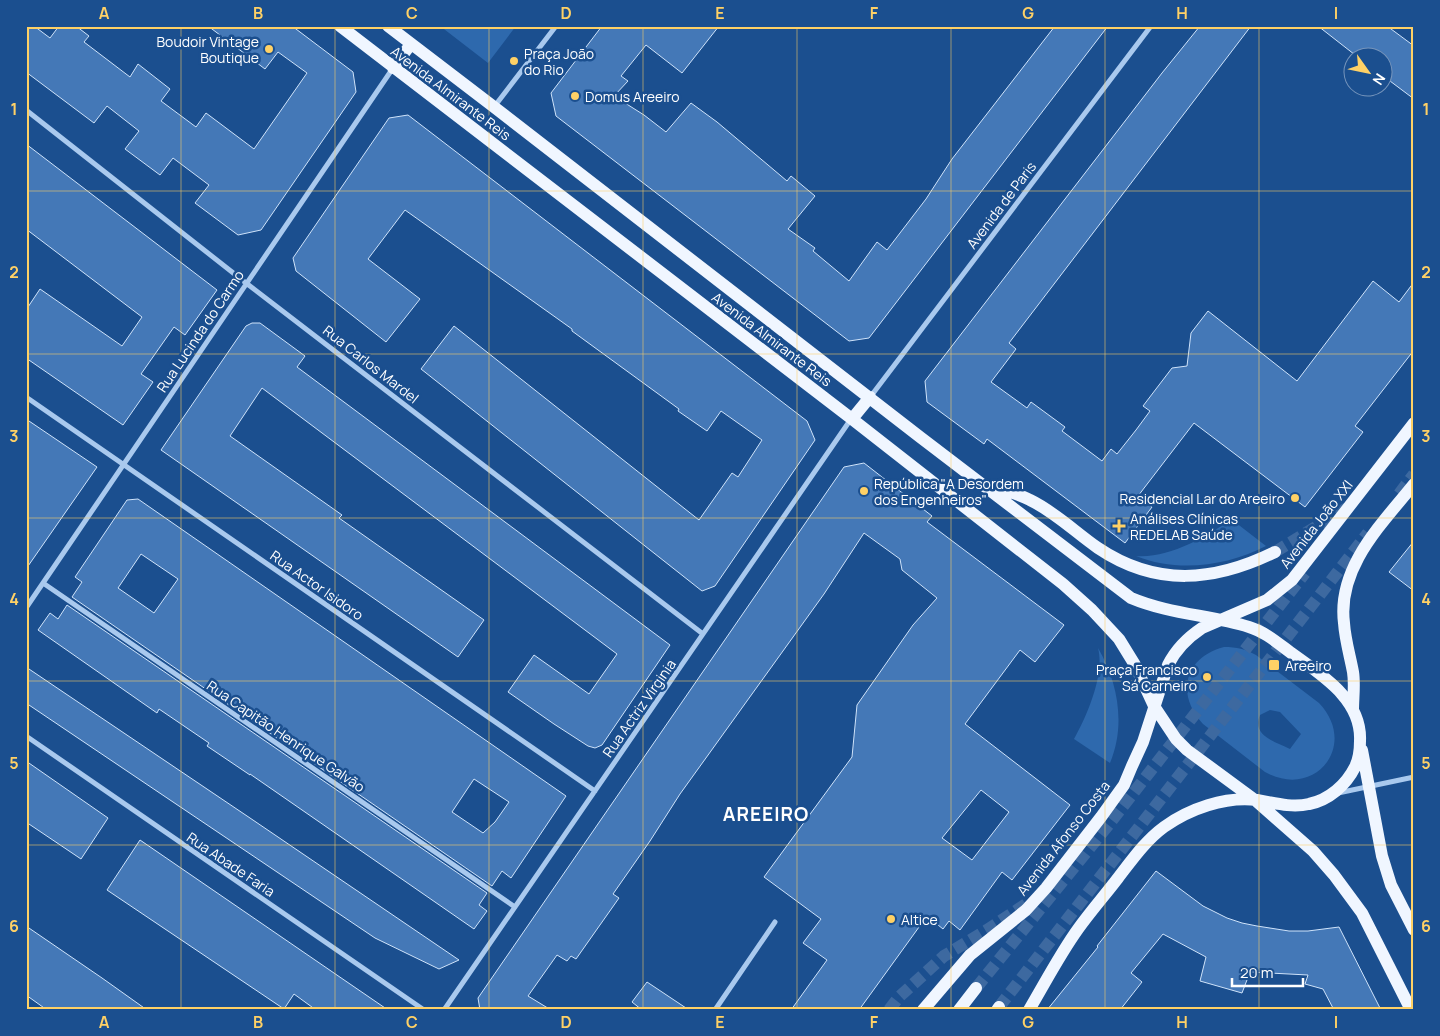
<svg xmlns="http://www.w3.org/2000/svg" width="1440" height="1036" font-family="Manrope,sans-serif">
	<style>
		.green { fill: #2e69ad; fill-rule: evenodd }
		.building { fill: #4478b7; stroke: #cfe3fa; fill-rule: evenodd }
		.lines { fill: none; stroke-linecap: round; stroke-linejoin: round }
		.primary-tunnel { stroke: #3d69a0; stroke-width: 12; stroke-dasharray: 12 6; stroke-linecap: butt }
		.street { stroke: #a9c9ee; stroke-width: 5 }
		.primary { stroke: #f0f6ff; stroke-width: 12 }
		.grid { fill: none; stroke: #ffd166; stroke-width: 1; stroke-opacity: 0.55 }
		.poi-dot { fill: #ffd166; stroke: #1b4f8f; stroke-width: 2 }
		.labels { text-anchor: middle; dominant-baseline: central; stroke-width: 5; stroke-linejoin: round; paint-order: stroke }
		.poi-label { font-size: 14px; fill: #fff; stroke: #1b4f8f; text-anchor: start }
		.street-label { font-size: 14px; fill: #fff; stroke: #1b4f8f }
		.district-label { font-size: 19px; font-weight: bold; letter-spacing: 1px; fill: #fff; stroke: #1b4f8f }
		.neatline { fill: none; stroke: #ffd166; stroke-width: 2 }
		.grid-label { font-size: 16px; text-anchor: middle; font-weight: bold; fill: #ffd166 }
	</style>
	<rect width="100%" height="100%" fill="#1b4f8f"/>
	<!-- green -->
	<path class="green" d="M440,26H516L488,63Z
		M1231,519L1266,546C1227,566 1178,573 1136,556C1167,559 1207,537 1231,519Z
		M1224,647C1237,647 1245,649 1256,655L1319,703C1359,745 1315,800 1265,772L1203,724C1175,694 1185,657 1224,647ZM1270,710L1280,712L1301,734L1290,749C1276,742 1251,736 1260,715Z
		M1098,648C1118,682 1126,725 1110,763L1074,739C1087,716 1105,674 1098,648Z"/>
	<!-- building -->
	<path class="building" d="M26,26H34L50,38L59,26H76L89,36L84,42L130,77L138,64L170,89L161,101L196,127L206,113L254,149L307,73L278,52L265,69L208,26H292L353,72L356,92L261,230L238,235L195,203L209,185L173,158L160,175L125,149L139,131L107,106L94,123L26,72Z
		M602,26H719L682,73L646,45L621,76L628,81L614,96L644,115L666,132L691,103L717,122L787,181L791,176L815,196L788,229L815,248L813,251L849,281L877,242L887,250L926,199L952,159L1055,26H1108L869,338L849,341L556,116L551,93Z
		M1200,26H1251L1009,343L1016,349L991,382L1027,408L1031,402L1065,427L1062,431L1102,461L1111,449L1117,454L1136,430L1150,411L1143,406L1172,368L1187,366L1191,333L1208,311L1297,381L1373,281L1399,302L1414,282V350L1355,426L1363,432L1305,507L1194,423L1138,496L1152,507L1125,543L987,439L984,444L927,402L925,381L1162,73Z
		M1318,26H1387L1414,46V99L1382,75V58H1359Z
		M408,115L807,421L815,440L715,586L702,591L421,369L454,326L699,520L732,473L738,477L762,440L721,411L707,431L678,411L679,409L572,331V329L405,210L368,259L420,299L386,342L296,271L293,258L389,118Z
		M26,144L217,290L185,335L174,327L141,374L153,382L123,425L26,358V310L40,289L122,346L142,317L26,229Z
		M252,323H260L305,356L297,367L670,645L602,745L595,748L588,746L554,724L508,692L534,655L589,694L617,654L262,388L230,436L342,515L339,518L484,620L458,657L161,450L246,326Z
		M26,419L97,467L26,569Z
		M864,463L932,516L927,522L1064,625L1035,662L1020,650L965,724L1070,805L1012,880L1002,872L960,930L949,921L943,929L927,916L859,1010H791L827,960L803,943L821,919L764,877L852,757L857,705L913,625L937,598L902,570L900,559L864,533L824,594L680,794L650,841L613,894L619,898L576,959L571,956L567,961L557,955L528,996L551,1010H480L478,998L844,467ZM981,790L1009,812L972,860L942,838Z
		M138,499L566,796L511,878L502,871L492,886L72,597L82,582L75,577L127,500ZM141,554L178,579L154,613L118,588ZM474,779L509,802L495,822L483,833L452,812Z
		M1414,541V591L1389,572Z
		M67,605L487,893L479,905L487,911L474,929L250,774V775L207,746L209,743L159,709L157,713L38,630L50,613L58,619Z
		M26,667L250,818L459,960L439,969L375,938L26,703Z
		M26,761L108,818L81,859L26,822Z
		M140,840L350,984L388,1010H316L294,994L284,1009L107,890Z
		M1156,871L1203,906L1227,918L1242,923L1257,926L1289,931H1308L1339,927L1381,1010H1334L1323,989L1305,984L1308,975L1250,972L1242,993L1200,981L1206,957L1163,934L1131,973L1142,982L1120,1010H1047L1098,947L1097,946Z
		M26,926L102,978L147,1010H47L26,995Z
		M647,982L689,1010H642L632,1002Z"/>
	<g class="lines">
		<!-- primary-tunnel -->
		<path class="primary-tunnel" d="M1399,494L1414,474
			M1275,552L1347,508
			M976,988L1106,828L1305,573
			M999,1007L1368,533
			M889,1010L899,997L944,956L987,930L1026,904"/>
		<!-- street -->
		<path class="street" d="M494,107L556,26
			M26,110L246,283L703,634
			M871,396L1151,26
			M26,397L595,791
			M43,583L515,907
			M26,608L393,68
			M26,736L424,1010
			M1338,793L1414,777
			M444,1010L851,419
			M715,1010L775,922"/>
		<!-- primary -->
		<path class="primary" d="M340,26L852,419L1063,584L1092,610L1119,639L1135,665L1154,706L1176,739L1187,750L1255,800L1313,851L1334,875L1362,913L1411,1010
			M388,26L494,107L920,437L1131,598C1169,614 1210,615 1249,627C1266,632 1280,645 1294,655C1323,676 1362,700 1360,741C1360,751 1359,759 1355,767C1346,785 1329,800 1309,804C1292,808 1274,803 1257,800C1225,796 1189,809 1164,827C1145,841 1132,860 1118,878C1105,895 1091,911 1078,929C1060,954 1045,983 1029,1010
			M393,68L411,44
			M852,419L870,397
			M990,486C1003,490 1017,493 1030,500C1055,512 1075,532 1098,548C1156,587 1214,582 1275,552
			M1353,710C1353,698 1355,684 1353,672C1350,656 1345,639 1344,623C1337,567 1382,524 1414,484
			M1362,750L1382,856L1391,885L1414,930
			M923,1010L970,955L1026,910L1046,888L1101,817L1124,785L1132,766L1143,742L1168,665C1176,649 1187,638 1202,628L1267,600L1292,580L1414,423
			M959,1010L976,988
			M997,1010L999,1007"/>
	</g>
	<!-- grid -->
	<path class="grid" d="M181,26V1010M335,26V1010M489,26V1010M643,26V1010M797,26V1010M951,26V1010M1105,26V1010M1259,26V1010M26,191H1414M26,354H1414M26,518H1414M26,681H1414M26,845H1414"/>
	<!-- markers -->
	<g class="poi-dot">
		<circle cx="269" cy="49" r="5"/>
		<circle cx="514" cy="61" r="5"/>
		<circle cx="575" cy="96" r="5"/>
		<circle cx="864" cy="491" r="5"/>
		<circle cx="1295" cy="498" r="5"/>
		<path d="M1116.5 518.5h5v5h5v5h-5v5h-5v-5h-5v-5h5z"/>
		<rect x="1268" y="659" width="12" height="12" rx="2.5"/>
		<circle cx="1207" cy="677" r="5"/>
		<circle cx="891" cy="919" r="5"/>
	</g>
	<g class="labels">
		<!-- poi labels -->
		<g class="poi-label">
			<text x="259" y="41" text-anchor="end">Boudoir Vintage<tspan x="259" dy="16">Boutique</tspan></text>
			<text x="524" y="53">Praça João<tspan x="524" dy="16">do Rio</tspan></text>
			<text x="585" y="96">Domus Areeiro</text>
			<text x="874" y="483">República "A Desordem<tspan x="874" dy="16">dos Engenheiros"</tspan></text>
			<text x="1285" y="498" text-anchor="end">Residencial Lar do Areeiro</text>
			<text x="1130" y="518">Análises Clínicas<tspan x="1130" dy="16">REDELAB Saúde</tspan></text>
			<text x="1285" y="665">Areeiro</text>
			<text x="1197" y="669" text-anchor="end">Praça Francisco<tspan x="1197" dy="16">Sá Carneiro</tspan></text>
			<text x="901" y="919">Altice</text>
		</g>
		<!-- street labels -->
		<g class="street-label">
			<text transform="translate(451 93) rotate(37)">Avenida Almirante Reis</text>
			<text transform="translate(1001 205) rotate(-53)">Avenida de Paris</text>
			<text transform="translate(200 331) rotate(-56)">Rua Lucinda do Carmo</text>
			<text transform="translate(772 339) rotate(37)">Avenida Almirante Reis</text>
			<text transform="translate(371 364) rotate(38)">Rua Carlos Mardel</text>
			<text transform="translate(1316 524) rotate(-52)">Avenida João XXI</text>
			<text transform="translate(317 585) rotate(35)">Rua Actor Isidoro</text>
			<text transform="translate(639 708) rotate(-55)">Rua Actriz Virginia</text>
			<text transform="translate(286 736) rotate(34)">Rua Capitão Henrique Galvão</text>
			<text transform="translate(1063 838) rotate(-52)">Avenida Afonso Costa</text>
			<text transform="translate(231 864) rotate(34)">Rua Abade Faria</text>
		</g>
		<!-- district labels -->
		<g class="district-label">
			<text x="766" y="814">AREEIRO</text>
		</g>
	</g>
	<!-- border -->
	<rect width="1440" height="1036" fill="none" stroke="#1b4f8f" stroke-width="55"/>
	<!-- north arrow -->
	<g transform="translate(1368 72) rotate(123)"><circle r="24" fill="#1b4f8f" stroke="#7695bc"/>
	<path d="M0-4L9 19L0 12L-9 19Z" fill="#ffd166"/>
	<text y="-8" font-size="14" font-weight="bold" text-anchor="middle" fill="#ffffff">N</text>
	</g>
	<!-- scale -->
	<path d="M1232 978v8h71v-8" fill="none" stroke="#ffffff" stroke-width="2.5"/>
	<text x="1240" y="978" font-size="15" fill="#ffffff" stroke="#1b4f8f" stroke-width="4" paint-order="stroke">20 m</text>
	<rect x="28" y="28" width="1384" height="980" class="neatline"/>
	<g class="grid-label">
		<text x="104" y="19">A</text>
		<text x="258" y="19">B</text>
		<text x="412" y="19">C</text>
		<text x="566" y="19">D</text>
		<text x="720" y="19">E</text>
		<text x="874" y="19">F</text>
		<text x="1028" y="19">G</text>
		<text x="1182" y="19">H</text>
		<text x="1336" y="19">I</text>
		<text x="14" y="115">1</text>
		<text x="1426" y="115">1</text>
		<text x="14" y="278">2</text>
		<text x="1426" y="278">2</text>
		<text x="14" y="442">3</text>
		<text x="1426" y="442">3</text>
		<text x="14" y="605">4</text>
		<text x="1426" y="605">4</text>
		<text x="14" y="769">5</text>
		<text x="1426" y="769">5</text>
		<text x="14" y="932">6</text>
		<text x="1426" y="932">6</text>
		<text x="104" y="1028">A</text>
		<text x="258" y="1028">B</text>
		<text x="412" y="1028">C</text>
		<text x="566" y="1028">D</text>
		<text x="720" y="1028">E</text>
		<text x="874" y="1028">F</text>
		<text x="1028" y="1028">G</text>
		<text x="1182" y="1028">H</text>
		<text x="1336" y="1028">I</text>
	</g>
</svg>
